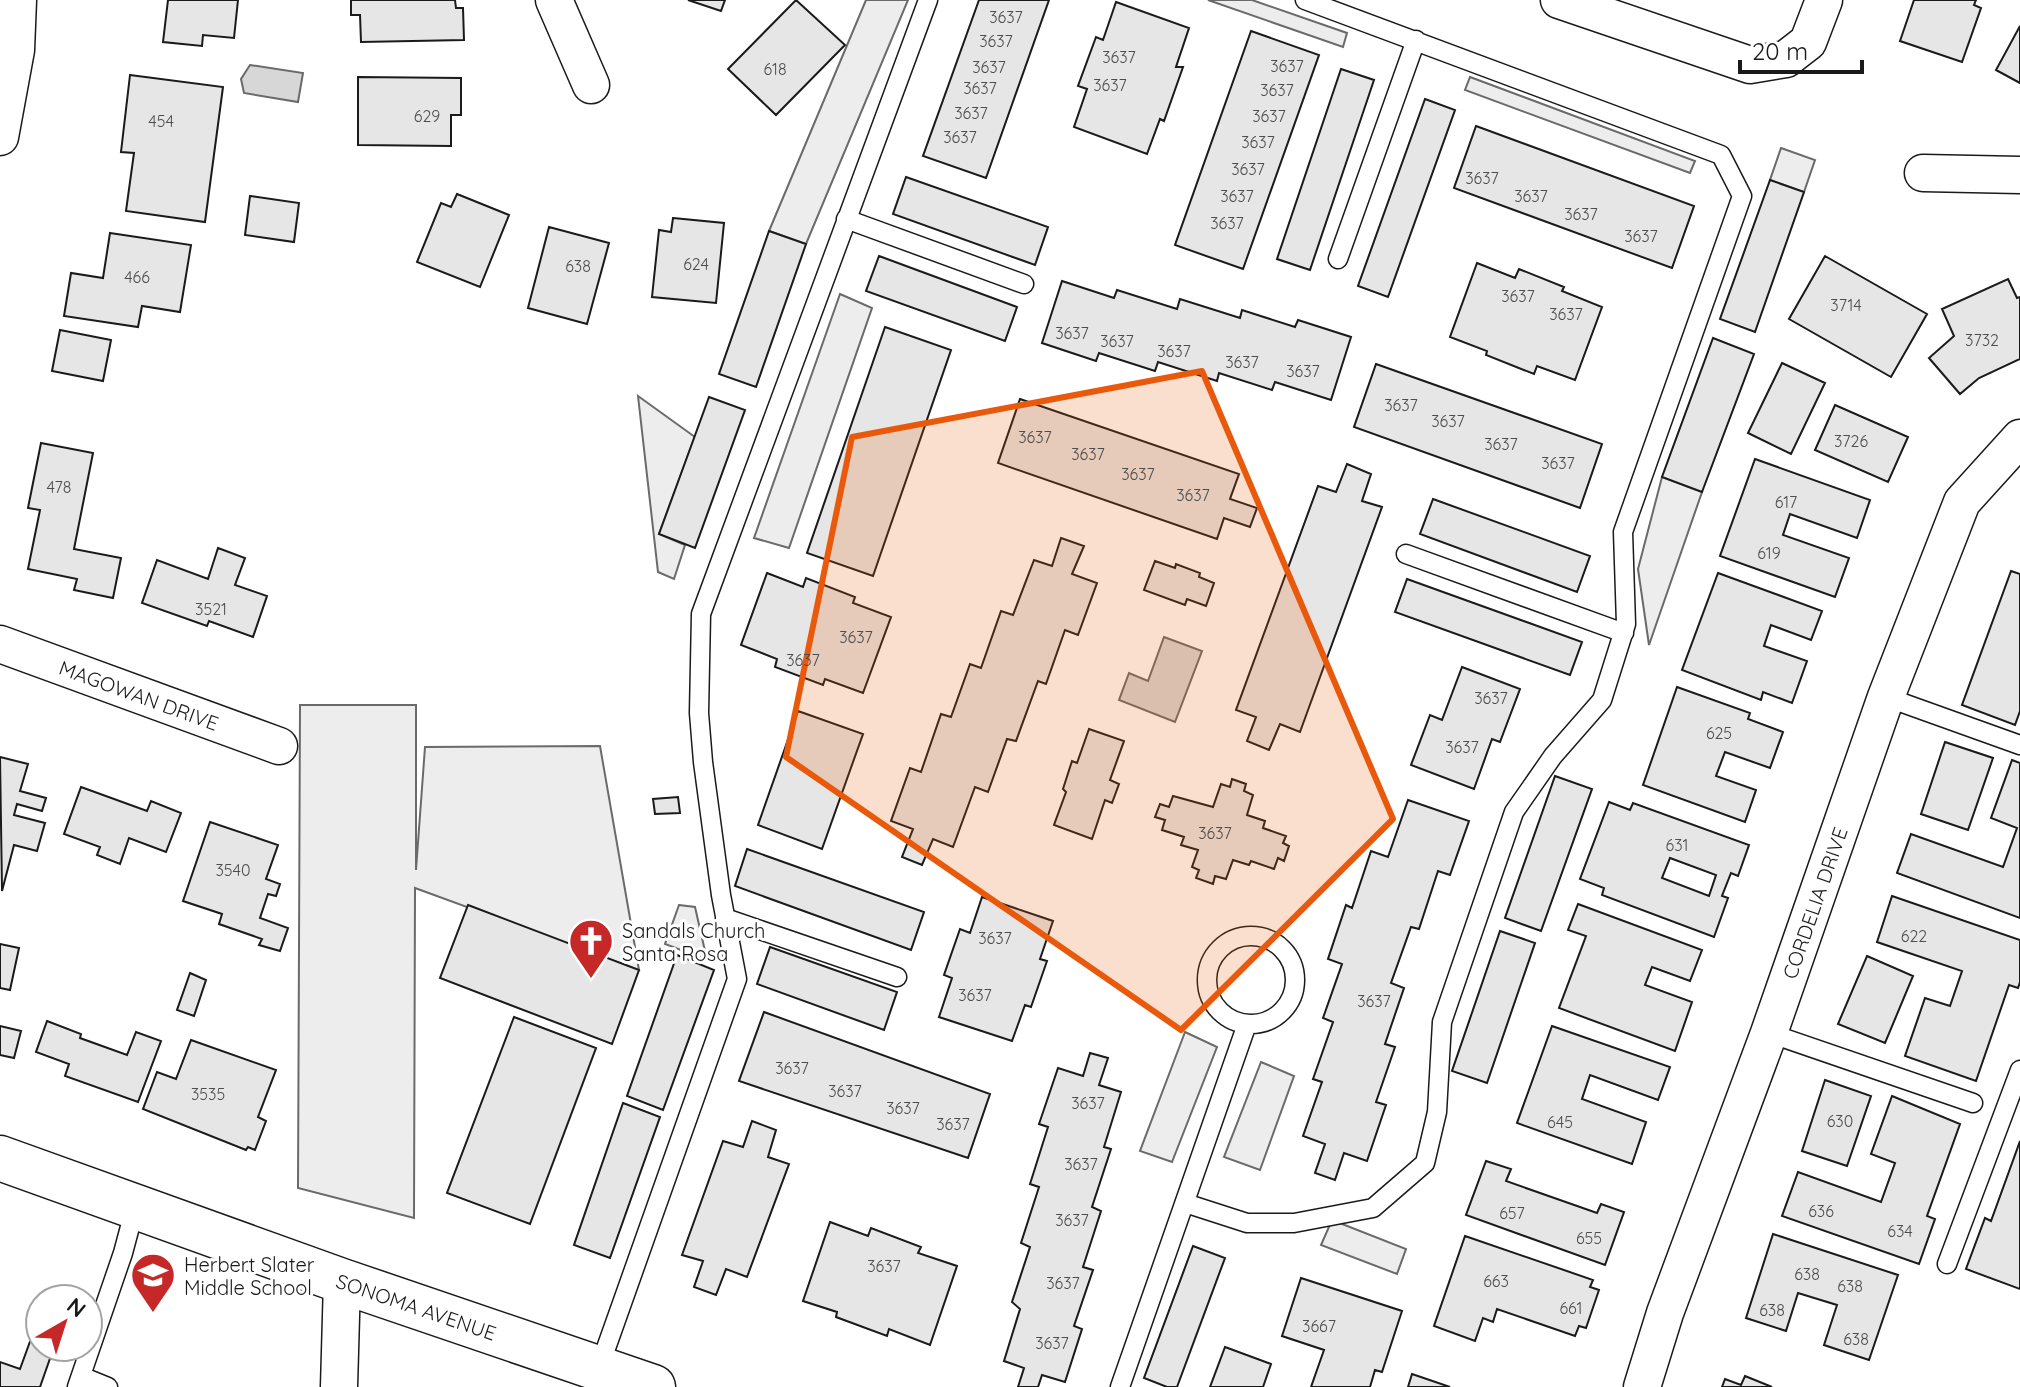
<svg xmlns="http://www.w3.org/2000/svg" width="2020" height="1387" font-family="Quicksand,sans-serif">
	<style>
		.built { fill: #ededed; stroke: #6a6a6a; stroke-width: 2 }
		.water { fill: #d7d7d7; stroke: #6a6a6a; stroke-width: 2 }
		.building { fill: #e6e6e6; stroke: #1a1a1a; stroke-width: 2; fill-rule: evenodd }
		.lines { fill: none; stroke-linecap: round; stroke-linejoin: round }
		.lane-casing { stroke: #1a1a1a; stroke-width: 21 }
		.street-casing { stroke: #1a1a1a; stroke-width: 39 }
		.secondary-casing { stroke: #1a1a1a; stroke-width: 47 }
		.lane { stroke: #fff; stroke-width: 18 }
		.street { stroke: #fff; stroke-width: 36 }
		.secondary { stroke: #fff; stroke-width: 44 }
		.marked { fill: #e8590c; fill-opacity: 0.2; stroke: #e8590c; stroke-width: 6; stroke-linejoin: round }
		.labels { text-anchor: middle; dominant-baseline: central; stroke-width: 6; stroke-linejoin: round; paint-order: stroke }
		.number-label { font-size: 16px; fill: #4d4d4d }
		.street-label { font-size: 20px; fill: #1a1a1a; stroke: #fff }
		.poi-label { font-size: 20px; fill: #1a1a1a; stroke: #fff; text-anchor: start }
	</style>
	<rect width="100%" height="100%" fill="#fff"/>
	<!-- built -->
	<path class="built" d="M866,0H908L806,244L769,231Z
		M1208,0H1252L1347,33L1343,47Z
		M1470,77L1695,161L1690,173L1465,90Z
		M1781,148L1815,160L1804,192L1770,180Z
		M840,294L872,308L789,548L754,538Z
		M638,396L695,437L659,534L685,545L674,579L658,572Z
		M1662,477L1702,492L1649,645L1638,569Z
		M300,705H416V870L425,747L600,746L639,970L415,888L414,1218L298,1188Z
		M679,905L695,907L707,960L665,944Z
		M1185,1032L1217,1047L1172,1162L1140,1151Z
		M1261,1062L1294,1076L1260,1170L1224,1157Z
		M1332,1220L1406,1249L1397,1274L1321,1245Z"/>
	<!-- water -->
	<path class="water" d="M250,65L303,73L298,102L244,93L241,79Z
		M1164,637L1202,651L1175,722L1119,700L1129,673L1148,681Z"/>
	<!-- building -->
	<path class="building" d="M168,0H238L234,38L203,35L202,46L163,42Z
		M351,0H455L456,8H463L464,40L361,42L360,15H351Z
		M688,0H725L721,11Z
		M796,0L845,45L776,115L728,69Z
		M979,0H1049L986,178L923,156Z
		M1914,0H1976L1974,5L1981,8L1962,62L1900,41Z
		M1116,2L1189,28L1176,67H1183L1164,121L1160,119L1147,154L1074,127L1087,89L1078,86L1096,37L1103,40Z
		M2020,26V83L1996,70Z
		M1251,31L1319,55L1243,269L1175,245Z
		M1341,69L1374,80L1310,270L1277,259Z
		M130,75L223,87L205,222L126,211L134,153L121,152Z
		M358,77L461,78V115H451V146L358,145Z
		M1425,99L1455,110L1388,297L1358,286Z
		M1476,126L1694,206L1672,268L1454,188Z
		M906,177L1048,227L1035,265L893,214Z
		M1770,180L1804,192L1755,332L1720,319Z
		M457,194L509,215L480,287L417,262L441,203L451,207Z
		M250,196L299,203L294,242L245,235Z
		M673,218L724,223L716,303L652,297L659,230L671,232Z
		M549,227L609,243L587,324L528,308Z
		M769,231L806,244L756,387L719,374Z
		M110,233L191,245L180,312L142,306L138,327L64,316L71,273L103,278Z
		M879,256L1017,307L1005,341L866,291Z
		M1825,256L1927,314L1891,377L1789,319Z
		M1477,263L1515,278L1519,269L1564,287L1562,291L1602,307L1575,380L1537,366L1534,374L1486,355L1487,351L1450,337Z
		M2008,279L2017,298L2020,297V359L1979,378L1960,394L1929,358L1954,336L1942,309Z
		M1062,281L1114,298L1117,290L1177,309L1180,299L1240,318L1242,310L1295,327L1298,320L1351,337L1331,400L1275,382L1272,390L1219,373L1217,381L1158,362L1155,371L1099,353L1096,361L1042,343Z
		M885,327L951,350L873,576L807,553Z
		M60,330L111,340L103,381L52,371Z
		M1713,338L1754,354L1702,492L1662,477Z
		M1782,363L1825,383L1791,454L1748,433Z
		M1376,364L1602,444L1580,508L1354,427Z
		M709,397L745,410L695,548L659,534Z
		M1020,399L1239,474L1230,499L1257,508L1250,527L1224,518L1217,539L998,463Z
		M1835,405L1908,437L1888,482L1815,450Z
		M41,443L93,453L74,549L121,558L113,598L74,590L77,579L28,569L40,510L28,508Z
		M1755,459L1870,500L1857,538L1790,514L1783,535L1849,558L1835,597L1720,556Z
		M1347,464L1371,474L1362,501L1382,507L1300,732L1280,724L1269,750L1247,741L1256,717L1236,710L1318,486L1336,492Z
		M1433,499L1590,556L1577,592L1420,534Z
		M1061,538L1084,546L1072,574L1097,583L1078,635L1065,630L1046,684L1038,681L1016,741L1007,739L988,792L975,787L953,847L933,839L922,865L902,857L913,829L891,821L910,768L921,772L941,714L951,717L970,664L981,668L1001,611L1013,615L1034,560L1052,566Z
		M218,548L245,558L235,585L267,596L253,637L209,621L207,626L142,603L157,560L208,579Z
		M1155,561L1175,568L1176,564L1200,573L1199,577L1214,583L1206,606L1187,599L1185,605L1144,590Z
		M2011,571L2020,574V711L2015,725L1962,705Z
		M767,573L803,587L806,578L855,597L853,603L891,617L863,693L825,679L823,685L775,667L777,659L741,645Z
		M1718,573L1822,611L1811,640L1771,625L1764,646L1807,661L1792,703L1763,692L1761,700L1682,670Z
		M1407,579L1582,642L1570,675L1395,612Z
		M1462,667L1520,689L1500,742L1492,739L1474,789L1411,765L1430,715L1442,720Z
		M1677,687L1750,713L1748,719L1783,732L1770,768L1725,752L1716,776L1756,790L1745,822L1643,785Z
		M798,711L863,734L822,849L758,825Z
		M1089,729L1124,741L1110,780L1119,784L1112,803L1105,800L1092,839L1054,825L1066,792L1063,789L1072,761L1077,763Z
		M1945,742L1993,758L1968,830L1921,814Z
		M0,757L28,764L20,791L46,798L42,811L17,804L14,815L45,823L37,851L14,845L2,891Z
		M2012,760L2020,763V918L1897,873L1911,834L2003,867L2017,828L1991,818Z
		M1555,776L1592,789L1541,931L1505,918Z
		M1232,779L1246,784L1244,791L1253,795L1247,815L1265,821L1263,828L1286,836L1283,843L1289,846L1284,861L1278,858L1274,869L1251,861L1249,865L1233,860L1226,879L1215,876L1213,884L1196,878L1199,870L1192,867L1198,850L1181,845L1184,837L1162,830L1165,820L1155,817L1160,804L1169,807L1173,796L1213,807L1221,784L1230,787Z
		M81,787L147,811L151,801L181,813L166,852L129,838L120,864L97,855L100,847L64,834Z
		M678,797L680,813L655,814L653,799Z
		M1408,800L1469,821L1450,875L1438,871L1419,929L1411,927L1391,983L1404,988L1385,1044L1395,1047L1376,1102L1386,1105L1367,1161L1344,1153L1335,1180L1315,1173L1325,1144L1303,1136L1322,1082L1313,1079L1333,1022L1323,1018L1342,964L1328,959L1346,905L1352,908L1371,851L1388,857Z
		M1609,802L1630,810L1633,803L1749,845L1738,876L1731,873L1722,896L1728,898L1714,937L1602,895L1604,888L1580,879ZM1670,858L1716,875L1709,896L1662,878Z
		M210,822L278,845L266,879L280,884L276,896L268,894L260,918L288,928L280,951L259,945L262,939L219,924L222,914L183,901Z
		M747,849L924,912L911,950L735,886Z
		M1892,896L2020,940V982L2018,988L2009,985L1976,1081L1905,1056L1925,998L1950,1006L1962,971L1877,942Z
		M982,897L1053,921L1040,959L1047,961L1031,1007L1025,1005L1012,1041L939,1017L952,978L944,975L960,929L970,933Z
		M1578,904L1702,950L1690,981L1652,967L1645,985L1692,1002L1675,1051L1559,1008L1586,936L1568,930Z
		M468,905L639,970L612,1044L440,978Z
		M1500,931L1535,943L1487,1083L1452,1071Z
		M0,944L19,948L10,990L0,988Z
		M770,947L897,992L884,1030L757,984Z
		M677,955L714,970L663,1110L627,1096Z
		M1867,956L1913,976L1885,1043L1838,1024Z
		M190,973L206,980L194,1016L177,1010Z
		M764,1012L990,1094L968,1158L739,1081Z
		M514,1017L596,1048L530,1224L447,1193Z
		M47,1021L81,1034L80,1038L127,1055L136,1032L161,1041L138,1102L65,1076L69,1064L36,1052Z
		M0,1026L21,1031L14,1058L0,1055Z
		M1552,1026L1670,1067L1658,1100L1590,1075L1582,1099L1646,1122L1632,1164L1517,1123Z
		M191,1040L276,1070L258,1117L266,1121L255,1150L248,1147L246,1150L143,1109L157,1072L176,1079Z
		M1090,1053L1108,1058L1099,1085L1121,1092L1104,1147L1111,1149L1092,1207L1101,1211L1083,1267L1093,1270L1074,1326L1082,1329L1065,1382L1042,1375L1038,1387H1018L1024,1368L1004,1361L1020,1309L1012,1302L1030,1247L1021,1243L1039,1187L1030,1184L1048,1127L1039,1124L1058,1068L1083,1076Z
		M1825,1080L1871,1096L1847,1166L1802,1151Z
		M1892,1096L1960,1124L1927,1216L1935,1219L1919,1264L1782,1216L1798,1172L1881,1202L1895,1163L1871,1154Z
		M623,1103L660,1117L610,1258L574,1245Z
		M752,1121L776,1130L768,1157L789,1164L747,1277L726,1269L716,1295L694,1287L703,1261L682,1255L723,1141L743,1147Z
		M2020,1141V1289L1966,1269L1985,1218L1991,1221Z
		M1486,1161L1511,1169L1506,1181L1597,1213L1601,1204L1624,1212L1605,1265L1466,1215Z
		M830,1222L868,1236L871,1228L921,1247L918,1253L957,1266L930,1345L889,1329L887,1336L836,1317L837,1312L803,1301Z
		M1773,1234L1898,1275L1869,1360L1824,1345L1837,1305L1798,1293L1786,1331L1746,1318Z
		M1465,1236L1593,1280L1590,1287L1599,1290L1586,1328L1579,1326L1575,1336L1497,1309L1493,1322L1483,1318L1475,1341L1434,1326Z
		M1193,1246L1225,1258L1177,1387H1167L1144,1378Z
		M1301,1278L1402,1311L1382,1372L1375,1370L1370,1387H1311L1324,1350L1282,1336Z
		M40,1314V1347H54L40,1387H0V1362L20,1369Z
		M1225,1347L1271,1364L1263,1387H1210Z
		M1412,1374L1450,1387H1408Z
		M1745,1376L1772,1387H1722L1725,1379L1741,1385Z"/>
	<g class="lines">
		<!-- lane casing -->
		<g class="lane-casing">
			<path id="lane" d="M846,219L1024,284
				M1338,259L1416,40
				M1406,554L1624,633
				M1886,697L2020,745
				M725,918L897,977
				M1207 980a44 44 0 1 1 88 0a44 44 0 1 1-88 0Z
				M1769,1033L1973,1103
				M1185,1203L1247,1223H1294L1373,1208L1425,1163L1437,1112L1442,1022L1514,812L1553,756L1602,700L1626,624L1623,532L1742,196L1721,155L1305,0
				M1947,1264L2020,1070
				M599,1368L737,979L721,895L703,762L699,713L701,614L928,0
				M81,1376L108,1387
				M77,1387L123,1253L135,1208
				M1120,1387L1247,1024"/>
		</g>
		<!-- street casing -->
		<g class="street-casing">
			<g id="street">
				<path d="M554,0L591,85"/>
				<path d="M1559,0L1750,65L1786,59L1808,42L1824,0"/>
				<path d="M0,137L16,50L18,0"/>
				<path d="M1923,173L2020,175"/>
				<path id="s1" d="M0,644L279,746"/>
				<path d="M339,1387L342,1281"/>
				<path id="s2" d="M1642,1387L1665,1313L1769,1033L1886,697L1962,502L2020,438"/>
			</g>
		</g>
		<!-- secondary casing -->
		<g class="secondary-casing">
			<g id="secondary">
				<path id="s3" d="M0,1158L342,1281L653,1387"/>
			</g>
		</g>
		<!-- lane -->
		<use href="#lane" class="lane"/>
		<!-- street -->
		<use href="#street" class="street"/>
		<!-- secondary -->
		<use href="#secondary" class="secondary"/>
	</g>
	<!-- marked area -->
	<path class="marked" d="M1202,371L1393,819L1181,1030L786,757L852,437Z"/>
	<!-- icons -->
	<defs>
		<g id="church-pin" transform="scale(2.3)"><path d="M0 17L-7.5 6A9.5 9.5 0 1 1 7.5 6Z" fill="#c62828" stroke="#fff"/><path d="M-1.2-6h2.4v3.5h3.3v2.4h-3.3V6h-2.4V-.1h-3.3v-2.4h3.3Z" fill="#fff"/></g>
		<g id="school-pin" transform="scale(2.3)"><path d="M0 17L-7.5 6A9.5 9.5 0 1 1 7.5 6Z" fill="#c62828" stroke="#fff"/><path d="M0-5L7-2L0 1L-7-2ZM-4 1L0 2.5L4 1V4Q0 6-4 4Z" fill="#fff"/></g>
	</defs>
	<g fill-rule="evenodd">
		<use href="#church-pin" x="591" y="941"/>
		<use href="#school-pin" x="153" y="1275"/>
	</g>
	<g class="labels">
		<!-- number labels -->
		<g class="number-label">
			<text x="1006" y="17">3637</text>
			<text x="996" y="41">3637</text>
			<text x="1119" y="57">3637</text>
			<text x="1287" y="66">3637</text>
			<text x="989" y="67">3637</text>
			<text x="775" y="69">618</text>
			<text x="1110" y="85">3637</text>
			<text x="980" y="88">3637</text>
			<text x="1277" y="90">3637</text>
			<text x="971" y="113">3637</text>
			<text x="427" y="116">629</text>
			<text x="1269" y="116">3637</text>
			<text x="161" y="121">454</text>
			<text x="960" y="137">3637</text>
			<text x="1258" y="142">3637</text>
			<text x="1248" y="169">3637</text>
			<text x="1482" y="178">3637</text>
			<text x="1237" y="196">3637</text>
			<text x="1531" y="196">3637</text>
			<text x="1581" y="214">3637</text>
			<text x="1227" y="223">3637</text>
			<text x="1641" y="236">3637</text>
			<text x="696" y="264">624</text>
			<text x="578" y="266">638</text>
			<text x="137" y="277">466</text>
			<text x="1518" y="296">3637</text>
			<text x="1846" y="305">3714</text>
			<text x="1566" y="314">3637</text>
			<text x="1072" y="333">3637</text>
			<text x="1982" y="340">3732</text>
			<text x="1117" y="341">3637</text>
			<text x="1174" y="351">3637</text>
			<text x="1242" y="362">3637</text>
			<text x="1303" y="371">3637</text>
			<text x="1401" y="405">3637</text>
			<text x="1448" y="421">3637</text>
			<text x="1035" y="437">3637</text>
			<text x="1851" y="441">3726</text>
			<text x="1501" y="444">3637</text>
			<text x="1088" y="454">3637</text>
			<text x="1558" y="463">3637</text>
			<text x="1138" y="474">3637</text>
			<text x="59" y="487">478</text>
			<text x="1193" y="495">3637</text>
			<text x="1786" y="502">617</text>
			<text x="1769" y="553">619</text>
			<text x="211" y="609">3521</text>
			<text x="856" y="637">3637</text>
			<text x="803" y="660">3637</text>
			<text x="1491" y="698">3637</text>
			<text x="1719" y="733">625</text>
			<text x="1462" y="747">3637</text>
			<text x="1215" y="833">3637</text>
			<text x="1677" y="845">631</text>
			<text x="233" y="870">3540</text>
			<text x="1914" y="936">622</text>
			<text x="995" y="938">3637</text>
			<text x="975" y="995">3637</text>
			<text x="1374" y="1001">3637</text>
			<text x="792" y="1068">3637</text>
			<text x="845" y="1091">3637</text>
			<text x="208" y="1094">3535</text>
			<text x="1088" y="1103">3637</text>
			<text x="903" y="1108">3637</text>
			<text x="1840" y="1121">630</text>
			<text x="1560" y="1122">645</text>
			<text x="953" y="1124">3637</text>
			<text x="1081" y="1164">3637</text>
			<text x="1821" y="1211">636</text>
			<text x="1512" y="1213">657</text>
			<text x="1072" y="1220">3637</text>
			<text x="1900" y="1231">634</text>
			<text x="1589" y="1238">655</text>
			<text x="884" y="1266">3637</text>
			<text x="1807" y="1274">638</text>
			<text x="1496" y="1281">663</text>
			<text x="1063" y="1283">3637</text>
			<text x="1850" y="1286">638</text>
			<text x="1571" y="1308">661</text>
			<text x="1772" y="1310">638</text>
			<text x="1319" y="1326">3667</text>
			<text x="1856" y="1339">638</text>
			<text x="1052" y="1343">3637</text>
		</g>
		<!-- street labels -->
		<g class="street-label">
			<text stroke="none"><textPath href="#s1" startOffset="148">MAGOWAN DRIVE</textPath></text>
			<text stroke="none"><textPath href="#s2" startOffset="514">CORDELIA DRIVE</textPath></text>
			<text stroke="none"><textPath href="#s3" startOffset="442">SONOMA AVENUE</textPath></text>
		</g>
		<!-- poi labels -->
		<g class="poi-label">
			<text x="622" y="930">Sandals Church<tspan x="622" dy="23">Santa Rosa</tspan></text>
			<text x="184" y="1264">Herbert Slater<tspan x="184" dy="23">Middle School</tspan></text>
		</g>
	</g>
	<!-- north arrow -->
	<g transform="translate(64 1323) rotate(39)"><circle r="38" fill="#ffffff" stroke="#a3a3a3" stroke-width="2"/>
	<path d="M0-6L14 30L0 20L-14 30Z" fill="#c62828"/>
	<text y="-12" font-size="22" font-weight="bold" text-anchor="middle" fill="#1a1a1a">N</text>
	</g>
	<!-- scale -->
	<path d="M1740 60v12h122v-12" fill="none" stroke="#1a1a1a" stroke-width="4"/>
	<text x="1752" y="60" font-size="24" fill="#1a1a1a" stroke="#ffffff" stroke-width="6" paint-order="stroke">20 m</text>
</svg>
